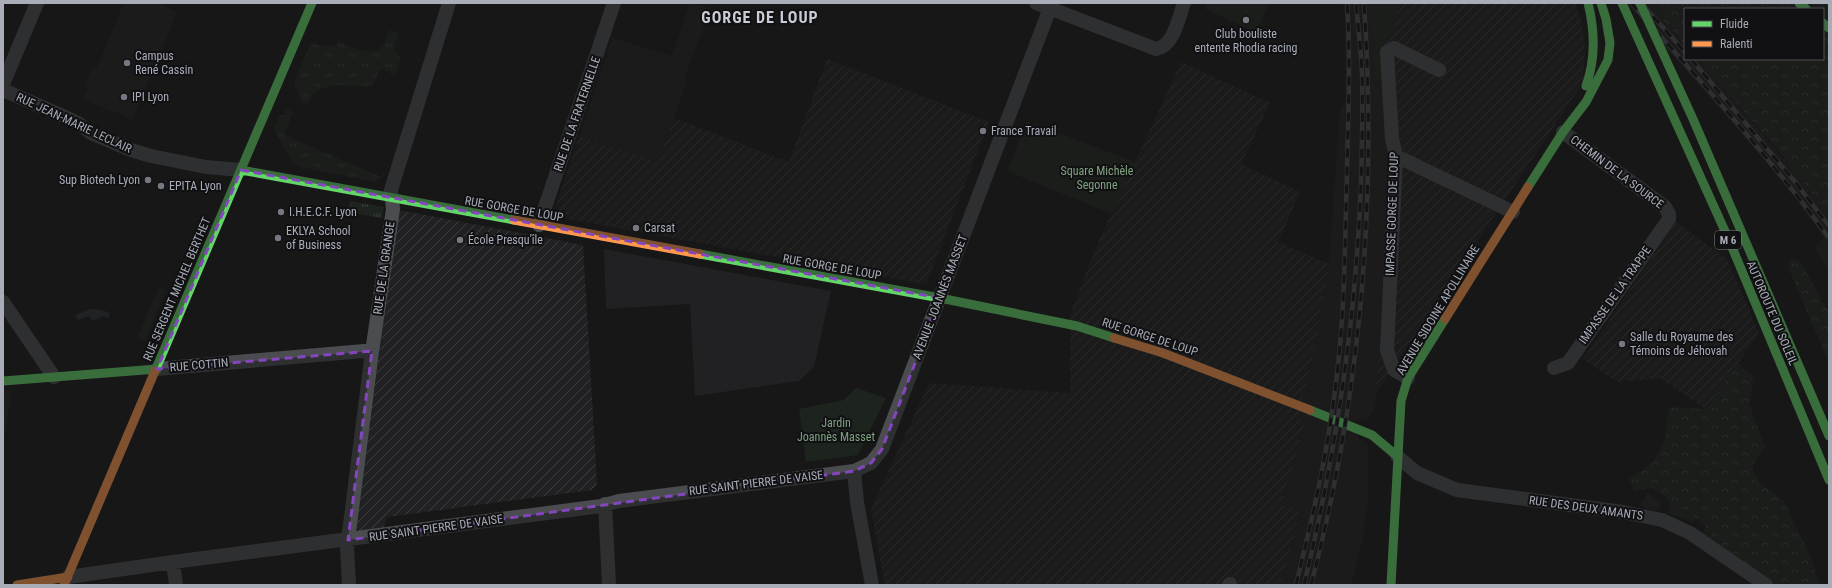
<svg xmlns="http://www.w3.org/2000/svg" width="1832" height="588" font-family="'Roboto Condensed',sans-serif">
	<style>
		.built { fill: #212123 }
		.industrial { fill: url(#industrial-furrows) }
		.grass { fill: url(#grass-tufts) }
		.forest { fill: url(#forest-crowns) }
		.green { fill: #1d241e }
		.water { fill: #2a3239 }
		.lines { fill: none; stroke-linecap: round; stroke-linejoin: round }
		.street { stroke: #4b4c50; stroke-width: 14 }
		.fast { stroke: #63d668; stroke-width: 9 }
		.slow { stroke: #ff974d; stroke-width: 9 }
		.rail-casing { stroke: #4b4c4f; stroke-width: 4.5 }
		.rail { stroke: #111113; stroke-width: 3; stroke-dasharray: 9; stroke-linecap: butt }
		.fast-bridge { stroke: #63d668; stroke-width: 9 }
		.marked { fill: none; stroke: #8446be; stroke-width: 3; stroke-dasharray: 8 5; stroke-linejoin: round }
		.poi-dot { fill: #757880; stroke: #111113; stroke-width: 1.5 }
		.labels { text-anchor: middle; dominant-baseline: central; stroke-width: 4; stroke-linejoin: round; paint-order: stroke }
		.shield { fill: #111113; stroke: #7b7e86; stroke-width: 1 }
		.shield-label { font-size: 11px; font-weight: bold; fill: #a8adb8 }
		.poi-label { font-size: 12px; fill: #a8adb8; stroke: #111113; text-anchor: start }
		.street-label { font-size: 12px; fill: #a8adb8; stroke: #111113 }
		.park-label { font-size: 12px; fill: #7fa381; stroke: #111113 }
		.district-label { font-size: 16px; font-weight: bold; letter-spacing: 1px; fill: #c9ccd4; stroke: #111113 }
	</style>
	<defs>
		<pattern id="industrial-furrows" width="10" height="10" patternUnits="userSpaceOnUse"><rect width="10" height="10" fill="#212123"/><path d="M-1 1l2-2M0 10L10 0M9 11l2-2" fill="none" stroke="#3e3f41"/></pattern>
		<pattern id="grass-tufts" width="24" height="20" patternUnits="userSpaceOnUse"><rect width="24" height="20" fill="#1d241e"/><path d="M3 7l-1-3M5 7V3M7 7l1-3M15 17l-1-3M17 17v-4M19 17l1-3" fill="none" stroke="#3b413d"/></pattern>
		<pattern id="forest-crowns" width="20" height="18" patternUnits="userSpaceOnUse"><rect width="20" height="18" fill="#1d241e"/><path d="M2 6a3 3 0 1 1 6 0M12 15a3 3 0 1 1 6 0" fill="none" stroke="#3b413d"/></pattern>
	</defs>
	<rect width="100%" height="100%" fill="#171717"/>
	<!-- built -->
	<path class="built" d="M124,3H157L177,12L132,120L115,111L113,112L83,99L88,87L85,85L92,68L96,70Z
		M690,3L711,8L685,75L687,81L658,162L580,136L612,38L672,56Z
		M1343,3H1399L1386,41L1389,252L1374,411L1365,420L1352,421L1359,439L1368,444V497L1363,537L1351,585H1280L1301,511L1281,506L1305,423L1300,421L1302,416V400L1310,372L1329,264L1340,110L1345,102V20Z
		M1627,3H1659L1665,12L1661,18L1685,45V59H1697L1799,176L1829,216V271L1814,247L1824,238L1787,186Z
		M604,249L831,291L814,367L799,381L695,396L690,304L606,309Z"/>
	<!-- industrial -->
	<path class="industrial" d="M1399,3H1575L1581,21L1585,46L1583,83L1375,395L1389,252L1387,112L1383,43L1394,23Z
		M827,59L989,122L927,282L923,284L563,218L556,206L579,136L658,162L674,118L789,162Z
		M1181,62L1270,103L1241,164L1300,192L1278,242L1329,264L1310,372L1302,400V416L1300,420L1305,423L1281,505L1301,511L1280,585H885L871,509L929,383L1070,393V314L1097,245Z
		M399,210L583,245L597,484L592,490L387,517L383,529L360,532L355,528Z
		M1676,222L1727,259L1759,333L1706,409L1660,378L1617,382L1583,359Z"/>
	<!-- grass -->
	<path class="grass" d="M389,30L399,33C396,41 390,52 401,57L395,75L380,69L372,86C350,86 316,78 307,105L302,103L294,82L311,42L322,47L324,45L328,46L329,45L335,47L338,41C352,47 371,60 384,44C386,41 387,34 389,30Z
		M287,109L293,112L284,135L381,177L383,174L385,175L375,182L300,167L292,161L274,129L279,116L284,115Z
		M350,201L384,207L382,218L347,212Z"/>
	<!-- forest -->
	<path class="forest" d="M1659,3H1829V216L1778,150L1697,59H1823V9H1685V45L1661,18L1665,12Z
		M1791,258L1800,261L1829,313V363L1788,267Z
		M1738,363L1754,378L1749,404L1765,447L1752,466L1757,481L1784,501L1810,555L1820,585H1790L1787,582L1782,585H1777L1702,533L1706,526L1652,488L1634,491L1629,479L1653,462L1665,439L1669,407L1706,409Z"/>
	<!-- green -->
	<path class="green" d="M1208,3H1269L1256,32L1205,9Z
		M1370,3H1399C1396,16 1393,34 1383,43L1385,80H1374Z
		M1027,121L1135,162L1112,214L1007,171Z
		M159,287L166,290L145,341L137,338Z
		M856,388L886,398L858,455L806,462L799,409L844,400Z
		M12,390L3,447V391Z
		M1648,493L1661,502L1659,511L1645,508L1640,504Z
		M1670,501L1695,518L1692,523L1686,519L1668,514Z"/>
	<!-- water -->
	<path class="water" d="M91,309L101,310L110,313L108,318L104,316L93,321L89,316L78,320L75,315Z"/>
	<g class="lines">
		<!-- street -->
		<path class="street" d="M1036,3L1156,49C1174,46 1178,19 1184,3
			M3,84L37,3
			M3,90L65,117L78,123L91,133L131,150L151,156L206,167L241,170
			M1396,156L1513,212
			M539,225L614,3
			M3,302L54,377
			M1554,368L1568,363L1669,219V214L1665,207L1563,132
			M157,369L364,351L372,352
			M1408,378L1394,370L1387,350L1396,156L1392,139L1387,52L1394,48L1439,70
			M1397,456L1417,473L1457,490L1623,512L1662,520L1690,533L1766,585
			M854,471L857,502L872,585
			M605,504L609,585
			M173,562L176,585
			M68,577L173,562L601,506L619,501L854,471L871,463L882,449L1052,3
			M349,585L347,548L372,352L393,209L391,190L449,3
			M1229,585L1230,584"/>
		<!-- fast -->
		<path class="fast" d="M1622,3L1729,240L1829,480
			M1799,3L1806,9
			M1823,23L1829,28
			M1586,86C1596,58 1595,31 1588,3
			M241,170L514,220
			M1528,187L1563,132L1586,102L1608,60L1610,43L1606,19L1601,3
			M700,254L940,298L1077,326L1114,338
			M155,371L312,3
			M3,381L157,369
			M1310,410L1372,435L1397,456
			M1391,585L1401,401L1408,378L1445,319"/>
		<!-- slow -->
		<path class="slow" d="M514,220L700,254
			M1445,319L1528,187
			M1114,338L1163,353L1310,410
			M17,585L68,577
			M64,585L155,371"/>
		<!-- rail casing -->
		<g class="rail-casing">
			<path id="rail" d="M1631,3C1699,79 1768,155 1829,238
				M1641,3L1685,52
				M1691,59L1796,183L1829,226
				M1296,585C1313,516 1329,446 1337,374C1345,307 1345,240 1347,172C1348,116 1351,60 1347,3
				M1304,585C1336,453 1356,320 1361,184C1362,147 1363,110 1362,72C1361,49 1358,26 1356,3
				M1311,585C1361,395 1377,198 1364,3"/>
		</g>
		<!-- rail -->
		<use href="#rail" class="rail"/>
		<!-- fast-bridge -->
		<path class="fast-bridge" d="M1640,3L1693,119L1829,436"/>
	</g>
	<!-- marked area -->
	<path d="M0 0H1832V588H0ZM241,170L940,298L882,449L871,463L854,471L348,540L372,351L157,369Z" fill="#171717" fill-opacity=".55" fill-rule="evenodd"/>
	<path class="marked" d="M241,170L940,298L882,449L871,463L854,471L348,540L372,351L157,369Z"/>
	<!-- markers -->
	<g class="poi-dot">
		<circle cx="1246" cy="20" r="4"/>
		<circle cx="127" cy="63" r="4"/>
		<circle cx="124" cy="97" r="4"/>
		<circle cx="983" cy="131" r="4"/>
		<circle cx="148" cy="180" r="4"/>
		<circle cx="161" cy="186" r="4"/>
		<circle cx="281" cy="212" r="4"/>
		<circle cx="636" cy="228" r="4"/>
		<circle cx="278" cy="238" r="4"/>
		<circle cx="460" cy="240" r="4"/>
		<circle cx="1622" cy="344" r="4"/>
	</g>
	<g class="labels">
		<!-- shield labels -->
		<rect class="shield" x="1715" y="231" width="26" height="18" rx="3"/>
		<g class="shield-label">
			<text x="1728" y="240">M 6</text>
		</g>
		<!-- poi labels -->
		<g class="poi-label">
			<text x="1246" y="34" text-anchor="middle">Club bouliste<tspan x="1246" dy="14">entente Rhodia racing</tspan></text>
			<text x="135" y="56">Campus<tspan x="135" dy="14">René Cassin</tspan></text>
			<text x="132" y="97">IPI Lyon</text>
			<text x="991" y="131">France Travail</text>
			<text x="140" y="180" text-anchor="end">Sup Biotech Lyon</text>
			<text x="169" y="186">EPITA Lyon</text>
			<text x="289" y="212">I.H.E.C.F. Lyon</text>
			<text x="644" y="228">Carsat</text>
			<text x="286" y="231">EKLYA School<tspan x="286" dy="14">of Business</tspan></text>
			<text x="468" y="240">École Presqu'île</text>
			<text x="1630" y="337">Salle du Royaume des<tspan x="1630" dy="14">Témoins de Jéhovah</tspan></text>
		</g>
		<!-- street labels -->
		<g class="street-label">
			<text transform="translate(577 114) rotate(-71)">RUE DE LA FRATERNELLE</text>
			<text transform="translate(74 123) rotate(25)">RUE JEAN-MARIE LECLAIR</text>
			<text transform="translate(1617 172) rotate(37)">CHEMIN DE LA SOURCE</text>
			<text transform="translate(514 209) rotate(10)">RUE GORGE DE LOUP</text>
			<text transform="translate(1392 214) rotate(-88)">IMPASSE GORGE DE LOUP</text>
			<text transform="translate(832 267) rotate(10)">RUE GORGE DE LOUP</text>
			<text transform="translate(384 268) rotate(-82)">RUE DE LA GRANGE</text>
			<text transform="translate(177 289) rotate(-67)">RUE SERGENT MICHEL BERTHET</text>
			<text transform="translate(1615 295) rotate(-55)">IMPASSE DE LA TRAPPE</text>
			<text transform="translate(940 297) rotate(-69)">AVENUE JOANNÈS MASSET</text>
			<text transform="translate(1438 310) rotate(-59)">AVENUE SIDOINE APOLLINAIRE</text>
			<text transform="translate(1772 313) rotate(67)">AUTOROUTE DU SOLEIL</text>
			<text transform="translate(1150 337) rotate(18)">RUE GORGE DE LOUP</text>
			<text transform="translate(199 365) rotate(-5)">RUE COTTIN</text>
			<text transform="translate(756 483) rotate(-7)">RUE SAINT PIERRE DE VAISE</text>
			<text transform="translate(1586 508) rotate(8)">RUE DES DEUX AMANTS</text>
			<text transform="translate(436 528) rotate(-8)">RUE SAINT PIERRE DE VAISE</text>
		</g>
		<!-- park labels -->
		<g class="park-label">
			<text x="1097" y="171">Square Michèle<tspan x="1097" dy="14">Segonne</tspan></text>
			<text x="836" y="423">Jardin<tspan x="836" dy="14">Joannès Masset</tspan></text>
		</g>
		<!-- district labels -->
		<g class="district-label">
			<text x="760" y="17">GORGE DE LOUP</text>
		</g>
	</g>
	<!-- border -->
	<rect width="1832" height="588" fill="none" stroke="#a8adb8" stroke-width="8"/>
	<!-- legend -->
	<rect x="1684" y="8" width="140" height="52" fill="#111113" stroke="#4d4f55"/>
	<rect x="1692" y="21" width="20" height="6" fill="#63d668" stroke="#4d4f55"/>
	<text x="1720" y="28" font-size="12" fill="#a8adb8">Fluide</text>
	<rect x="1692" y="41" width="20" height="6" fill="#ff974d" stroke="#4d4f55"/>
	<text x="1720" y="48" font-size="12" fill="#a8adb8">Ralenti</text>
</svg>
